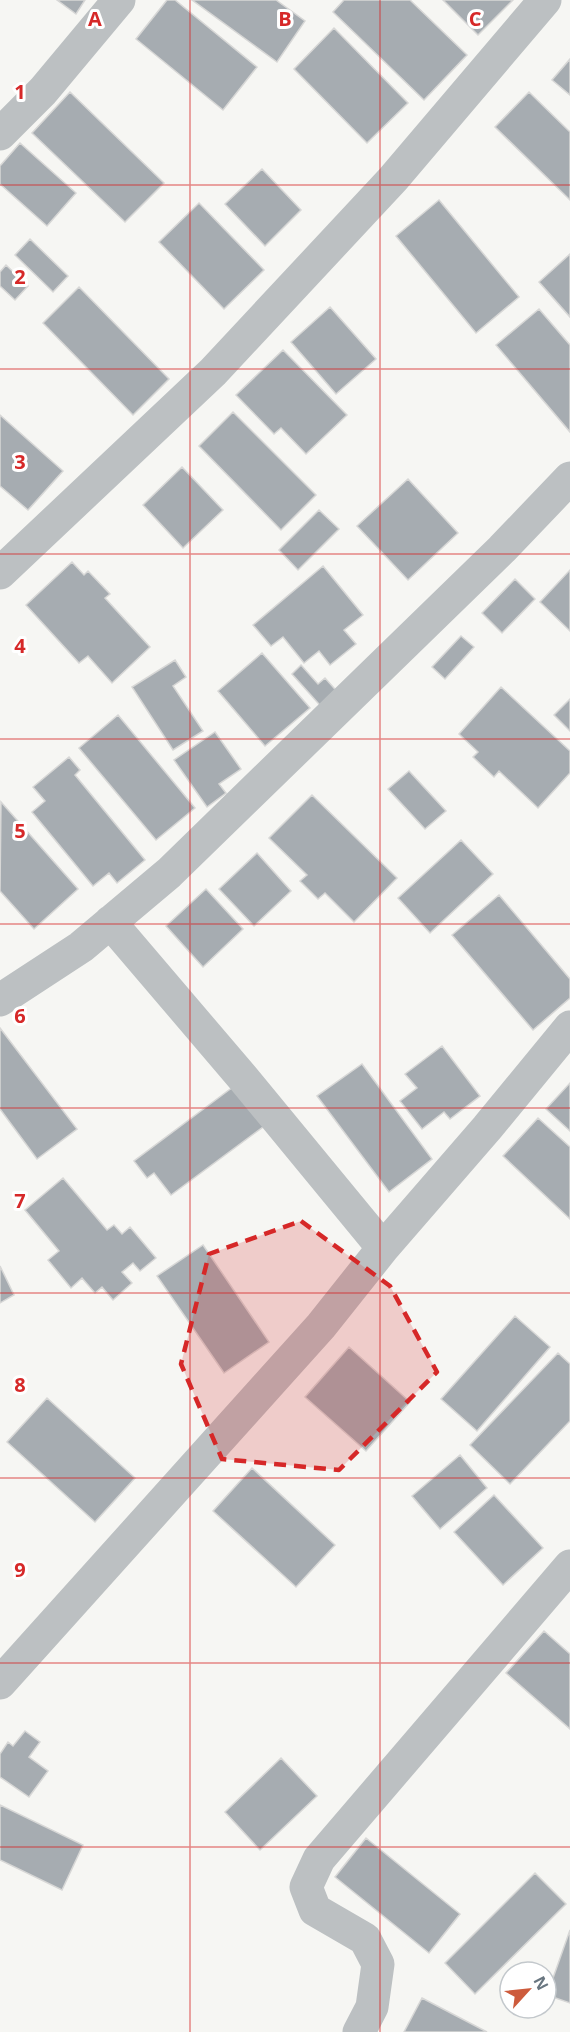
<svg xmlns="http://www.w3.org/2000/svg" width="570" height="2032" font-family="'Open Sans',sans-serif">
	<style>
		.building { fill: #a6acb1; stroke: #d7d7d6; stroke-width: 1.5 }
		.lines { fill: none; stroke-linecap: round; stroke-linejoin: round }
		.minor { stroke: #bcc0c2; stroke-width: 33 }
		.marked { fill: #d62828; fill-opacity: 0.2; stroke: #d62828; stroke-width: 4.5; stroke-dasharray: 12 8; stroke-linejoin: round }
		.grid { fill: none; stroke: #d62828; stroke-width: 1.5; stroke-opacity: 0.55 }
		.grid-label { font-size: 20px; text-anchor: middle; font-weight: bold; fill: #d62828; stroke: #fff; stroke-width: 6; stroke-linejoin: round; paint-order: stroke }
	</style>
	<rect width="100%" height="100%" fill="#f6f6f3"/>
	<!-- building -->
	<path class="building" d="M57,0H85L76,14Z
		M167,0H175L257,67L223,110L136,39Z
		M192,0H276L305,21L277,62Z
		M344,0H410L467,55L424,100L333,12Z
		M443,0H513L478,35Z
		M334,28L408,103L367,143L294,69Z
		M570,59V95L552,80Z
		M70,92L164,183L125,222L32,133Z
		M529,92L570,132V200L495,127Z
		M20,143L76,193L47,226L0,184V166Z
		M262,169L301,210L265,246L225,204Z
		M439,200L519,297L476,333L396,236Z
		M199,203L264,270L224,309L159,242Z
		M30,239L68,276L53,292L15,255Z
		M570,254V317L539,282Z
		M6,265L28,286L15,300L0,286V272Z
		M79,287L169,379L133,415L43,323Z
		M330,307L376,359L336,394L291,342Z
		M539,309L570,345V432L496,345Z
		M283,350L347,415L306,454L281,428L274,434L236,395Z
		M233,412L316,495L281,530L199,446Z
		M0,415L63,471L28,510L0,486Z
		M182,467L223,510L183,548L143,505Z
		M408,479L458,533L408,580L357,526Z
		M319,510L339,529L298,570L279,550Z
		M72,562L84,575L88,571L110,594L105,598L150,647L112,683L88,656L79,663L26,605Z
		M323,566L363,615L344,630L356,644L330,665L319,651L304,663L283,637L271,646L253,625Z
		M570,570V631L540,602Z
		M515,579L535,599L502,633L482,613Z
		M461,636L474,647L445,679L432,667Z
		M262,653L310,708L265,746L218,691Z
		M175,660L186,677L173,686L203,731L173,750L132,687Z
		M301,665L318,684L325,678L342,697L326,712L292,674Z
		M501,687L570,751V773L538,808L499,771L494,777L473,757L478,752L459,734Z
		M570,699V731L554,715Z
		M118,715L195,808L156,840L79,748Z
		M215,732L241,769L219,784L226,793L207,807L174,760Z
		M69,757L80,770L75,775L145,860L117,883L109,873L93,886L32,812L45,801L33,787Z
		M409,771L446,811L425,829L388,789Z
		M312,795L397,878L354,922L325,893L318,899L300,881L307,875L269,838Z
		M1,802L78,889L34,929L0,891Z
		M461,840L493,874L430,933L398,898Z
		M257,853L291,891L254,926L219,889Z
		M206,889L243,929L203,967L166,926Z
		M499,895L570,979V998L533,1030L452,935Z
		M0,1028L77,1129L37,1159L0,1109Z
		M442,1046L480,1096L450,1119L444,1112L422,1129L400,1101L417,1088L405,1074Z
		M362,1064L432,1159L389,1192L317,1096Z
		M570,1083V1131L546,1109Z
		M237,1084L267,1124L171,1195L154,1173L147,1178L134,1161Z
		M538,1118L570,1147V1219L503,1156Z
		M63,1178L107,1230L114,1225L122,1234L130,1227L156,1258L140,1271L133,1263L122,1272L132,1283L113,1300L102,1287L95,1293L82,1278L71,1288L48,1260L59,1251L25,1210Z
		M203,1245L269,1342L224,1373L157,1276Z
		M0,1266L14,1295L0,1303Z
		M515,1316L550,1347L477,1431L441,1399Z
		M349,1347L410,1402L366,1451L305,1397Z
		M558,1353L570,1364V1421L510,1484L470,1445Z
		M47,1398L135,1478L95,1522L7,1442Z
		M460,1455L487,1488L440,1529L412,1496Z
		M252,1468L335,1545L296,1587L213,1511Z
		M494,1495L543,1548L503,1585L454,1532Z
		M544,1631L570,1654V1729L506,1673Z
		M25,1731L40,1742L29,1757L48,1771L29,1797L0,1777V1754L8,1742L13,1746Z
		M281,1758L317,1796L260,1850L225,1812Z
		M0,1805L83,1845L62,1890L0,1860Z
		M366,1838L460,1914L429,1953L335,1877Z
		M535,1873L566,1904L475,1994L445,1963Z
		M570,1930V2003L547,1995Z
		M422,1998L487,2032H404Z"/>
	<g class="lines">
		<!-- minor -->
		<path class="minor" d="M0,134L43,91L119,0
			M0,573L213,372L393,179L545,0
			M110,922L243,1078L383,1248
			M0,1000L81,947L169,873L502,549L570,478
			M0,1683L321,1326L383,1248L487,1128L570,1027
			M359,2032L372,2007L378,1964L365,1939L315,1910L306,1887L319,1859L570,1566"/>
	</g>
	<!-- marked area -->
	<path class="marked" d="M301,1221L390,1286L437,1372L339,1470L222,1459L181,1364L209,1254Z"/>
	<!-- grid -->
	<path class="grid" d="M190,0V2032M380,0V2032M0,185H570M0,369H570M0,554H570M0,739H570M0,924H570M0,1108H570M0,1293H570M0,1478H570M0,1663H570M0,1847H570"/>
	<g class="grid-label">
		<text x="95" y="26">A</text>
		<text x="285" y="26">B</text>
		<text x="475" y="26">C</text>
		<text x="20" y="99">1</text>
		<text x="20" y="284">2</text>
		<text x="20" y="469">3</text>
		<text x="20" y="653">4</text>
		<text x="20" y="838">5</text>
		<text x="20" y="1023">6</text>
		<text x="20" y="1208">7</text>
		<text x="20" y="1392">8</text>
		<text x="20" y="1577">9</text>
	</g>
	<!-- north arrow -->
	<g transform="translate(528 1990) rotate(63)"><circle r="28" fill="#ffffff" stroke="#c3c8cc" stroke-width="1.5"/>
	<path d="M0-4.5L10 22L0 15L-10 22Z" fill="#cd5b3c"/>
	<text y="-9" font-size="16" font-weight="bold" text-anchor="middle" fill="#697680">N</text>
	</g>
</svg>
